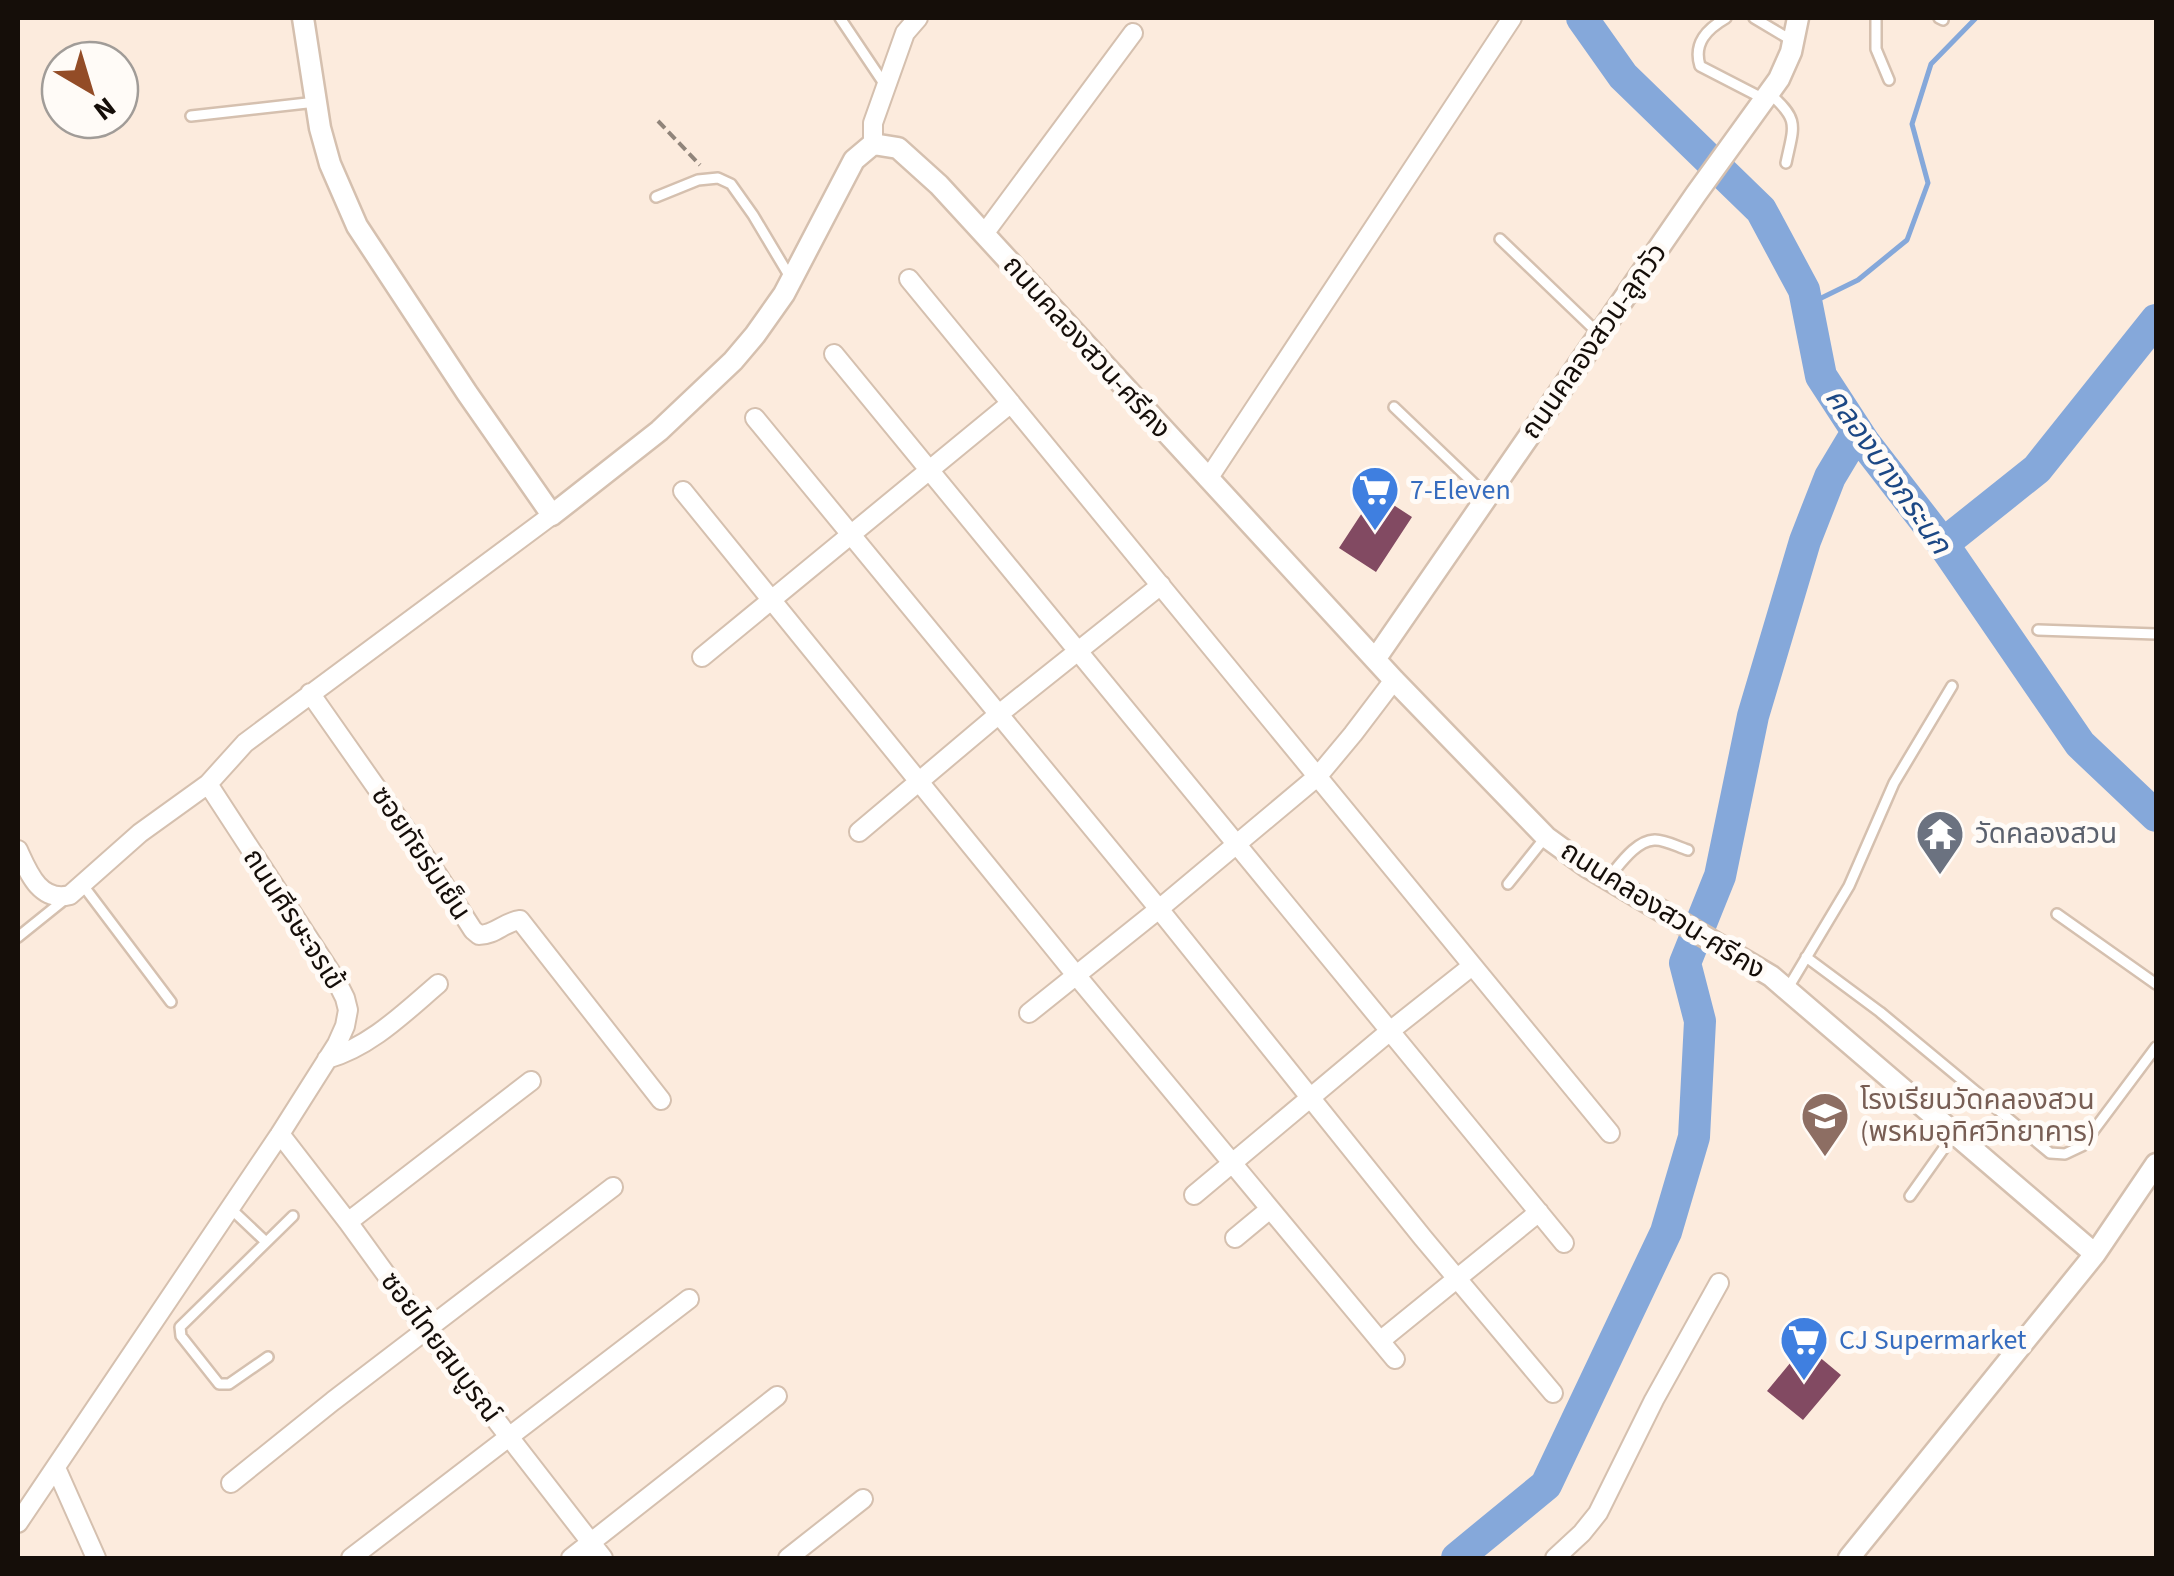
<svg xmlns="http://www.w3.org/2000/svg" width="2174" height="1576" font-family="'Source Sans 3','Noto Sans Thai',sans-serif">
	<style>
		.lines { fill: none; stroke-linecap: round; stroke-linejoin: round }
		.stream { stroke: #85a8da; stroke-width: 5 }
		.river { stroke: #85a8da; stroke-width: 32 }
		.building { fill: #824a62 }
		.service-casing { stroke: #d5c0af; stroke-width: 14 }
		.minor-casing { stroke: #d5c0af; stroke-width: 22 }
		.tertiary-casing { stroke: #d5c0af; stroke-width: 25 }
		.path { stroke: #90847a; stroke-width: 4; stroke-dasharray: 10 5; stroke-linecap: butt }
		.service { stroke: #fff; stroke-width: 9 }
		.minor { stroke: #fff; stroke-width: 18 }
		.tertiary { stroke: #fff; stroke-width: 20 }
		.labels { text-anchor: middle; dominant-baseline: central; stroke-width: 10; stroke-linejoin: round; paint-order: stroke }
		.street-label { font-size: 28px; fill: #150e09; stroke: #fffbf7 }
		.shop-label { font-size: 28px; fill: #366cbe; stroke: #fffbf7; text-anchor: start }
		.worship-label { font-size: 28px; fill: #5b616d; stroke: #fffbf7; text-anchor: start }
		.education-label { font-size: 28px; fill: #785e54; stroke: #fffbf7; text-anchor: start }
		.water-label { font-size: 30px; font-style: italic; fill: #1c4885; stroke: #fffbf7 }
	</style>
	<rect width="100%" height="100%" fill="#fcebdd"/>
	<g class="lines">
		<!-- stream -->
		<path class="stream" d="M1807,305L1858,280L1907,240L1928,183L1912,124L1931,64L1976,18"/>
		<!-- river -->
		<path class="river" d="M1582,18L1623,76L1761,210L1804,290L1821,376L1864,442L1943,544L2080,744L2156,816
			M1943,544L2037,469L2156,320
			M1457,1558L1546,1485L1666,1232L1694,1137L1700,1021L1685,963L1720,876L1753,716L1805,541L1830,477L1857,432"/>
	</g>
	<!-- building -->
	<path class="building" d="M1375,493L1412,517L1376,572L1339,548Z
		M1805,1345L1841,1375L1803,1420L1767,1391Z"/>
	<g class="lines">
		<!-- service casing -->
		<g class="service-casing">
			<path id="service" d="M840,18L885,85
				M1726,18C1707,29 1693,43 1700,66L1764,99
				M1754,18L1791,40
				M1876,18V49L1889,80
				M1939,18L1943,20
				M1769,93C1800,120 1794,125 1786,163
				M191,116L316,102
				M656,197L698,180L718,178L731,184L753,215L790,277
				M1500,239L1599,334
				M1394,407L1487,496
				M2038,630L2156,634
				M1608,878C1619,866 1635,841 1654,840C1664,839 1678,847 1688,850
				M82,884L171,1002
				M1508,884L1544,839
				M2057,914L2156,984
				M18,937L64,900
				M1806,957L1880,1012L2050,1153L2065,1154L2082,1146L2156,1047
				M1788,988L1849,886L1894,783L1952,686
				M1910,1196L1954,1134
				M229,1207L266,1242
				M268,1357L229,1384H219L181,1336L180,1327L293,1216"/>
		</g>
		<!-- minor casing -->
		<g class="minor-casing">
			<path id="minor" d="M873,144V123L905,33L918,18
				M984,234L1133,33
				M909,279L1610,1133
				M834,354L1564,1243
				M755,418L1159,909L1423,1238L1553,1393
				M1208,479L1512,18
				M683,491L1076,975L1395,1359
				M702,657L1011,403
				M310,693L437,874L473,930L479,935C495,935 504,922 520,920L661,1100
				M859,832L999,714L1161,585
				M18,850C28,872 40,903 70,895L140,833L208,784
				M1029,1013L1159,909L1318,776L1353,734L1394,680
				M327,1059C370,1047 404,1013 438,984
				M280,1134L348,1222L427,1331L603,1558
				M1194,1195L1390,1031L1472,966
				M348,1222L531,1081
				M1235,1238L1270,1209
				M1380,1341L1539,1212
				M56,1468L96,1558
				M231,1483L333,1401L613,1187
				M18,1523L280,1134L337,1044L345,1026L348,1010L345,998L337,982L208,784L245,743L552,515
				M351,1558L689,1299
				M571,1558L777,1396
				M788,1558L863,1499
				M1555,1558L1582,1533L1598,1513L1654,1400L1719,1283"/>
		</g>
		<!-- tertiary casing -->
		<g class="tertiary-casing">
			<path id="tertiary" d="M303,18L320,128L330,164L357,226L467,393L552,515L659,431L733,361L755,335L784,294L854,160L873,144L898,148L939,185L1394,680L1546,837L1586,866L1771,976L2095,1254
				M1376,658L1696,194L1779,79L1791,52L1798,18
				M1849,1558L2095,1254L2156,1164"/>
		</g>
		<!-- path -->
		<path class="path" d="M658,121L700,165"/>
		<!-- service -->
		<use href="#service" class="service"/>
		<!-- minor -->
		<use href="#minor" class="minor"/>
		<!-- tertiary -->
		<use href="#tertiary" class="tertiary"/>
	</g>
	<!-- icons -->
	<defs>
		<g id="supermarket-pin" transform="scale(2.5)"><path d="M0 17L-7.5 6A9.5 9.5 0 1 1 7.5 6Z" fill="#3f7fe0" stroke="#fffbf7"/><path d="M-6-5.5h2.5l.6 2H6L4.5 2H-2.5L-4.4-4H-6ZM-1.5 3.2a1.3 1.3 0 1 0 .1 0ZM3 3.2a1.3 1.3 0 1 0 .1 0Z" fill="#fff"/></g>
		<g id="temple-pin" transform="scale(2.5)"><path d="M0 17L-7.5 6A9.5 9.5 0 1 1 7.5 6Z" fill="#6b7280" stroke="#fffbf7"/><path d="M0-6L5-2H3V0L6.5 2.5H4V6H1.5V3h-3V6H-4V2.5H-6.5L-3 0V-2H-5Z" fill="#fff"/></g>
		<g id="school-pin" transform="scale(2.5)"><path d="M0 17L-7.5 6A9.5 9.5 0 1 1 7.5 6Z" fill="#8d6e63" stroke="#fffbf7"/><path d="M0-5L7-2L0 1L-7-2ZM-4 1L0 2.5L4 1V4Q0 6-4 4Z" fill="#fff"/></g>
	</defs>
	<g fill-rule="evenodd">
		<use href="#supermarket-pin" x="1375" y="490"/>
		<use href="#temple-pin" x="1940" y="834"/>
		<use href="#school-pin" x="1825" y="1116"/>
		<use href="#supermarket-pin" x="1804" y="1340"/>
	</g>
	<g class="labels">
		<!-- street labels -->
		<g class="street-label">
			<text transform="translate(1594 341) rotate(-55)">ถนนคลองสวน-ลูกวัว</text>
			<text transform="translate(1087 347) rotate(48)">ถนนคลองสวน-ศรีคง</text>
			<text transform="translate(421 853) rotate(56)">ซอยทัยร่มเย็น</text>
			<text transform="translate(1663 910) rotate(32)">ถนนคลองสวน-ศรีคง</text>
			<text transform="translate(294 919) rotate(57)">ถนนศีรษะจรเข้</text>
			<text transform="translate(441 1347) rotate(53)">ซอยไทยสมบูรณ์</text>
		</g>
		<!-- shop labels -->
		<g class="shop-label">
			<text x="1410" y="490">7-Eleven</text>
			<text x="1839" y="1340">CJ Supermarket</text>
		</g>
		<!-- worship labels -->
		<g class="worship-label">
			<text x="1975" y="834">วัดคลองสวน</text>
		</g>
		<!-- education labels -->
		<g class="education-label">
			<text x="1860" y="1100">โรงเรียนวัดคลองสวน<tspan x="1860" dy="32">(พรหมอุทิศวิทยาคาร)</tspan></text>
		</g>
		<!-- water labels -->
		<g class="water-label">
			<text transform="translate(1888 471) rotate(55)">คลองบางกระนก</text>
		</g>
	</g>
	<!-- border -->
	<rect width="2174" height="1576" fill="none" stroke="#150e09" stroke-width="40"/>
	<!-- north arrow -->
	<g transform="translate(90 90) rotate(142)"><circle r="48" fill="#fffbf7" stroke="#a19c98" stroke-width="2.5"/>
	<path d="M0-8L18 38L0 25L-18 38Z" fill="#934c27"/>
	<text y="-15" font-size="28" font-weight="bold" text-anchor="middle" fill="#150e09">N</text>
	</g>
</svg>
